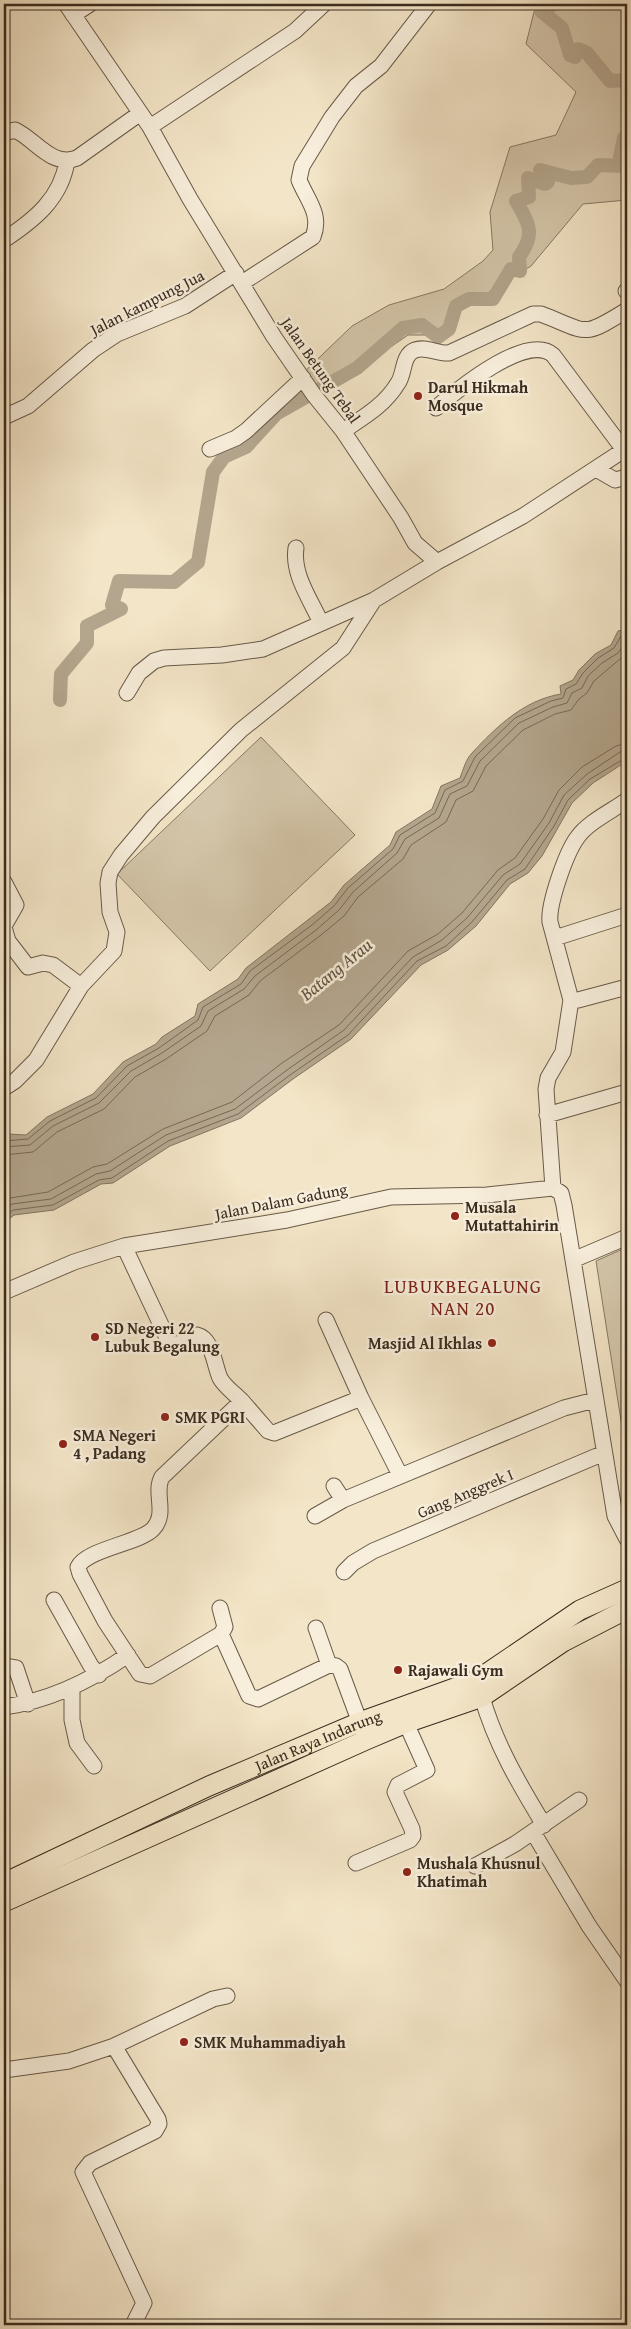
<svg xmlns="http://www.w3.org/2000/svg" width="631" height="2329" font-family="'Gentium Book Plus',serif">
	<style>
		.green { fill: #d4c6aa; stroke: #877964 }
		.water { fill: #b4a68e; stroke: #837561 }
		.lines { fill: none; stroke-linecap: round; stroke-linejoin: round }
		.shore { stroke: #776956; stroke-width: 1 }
		.canal { stroke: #b4a68e; stroke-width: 14 }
		.minor-casing { stroke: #685a48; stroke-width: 17 }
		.major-casing { stroke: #3a2c1e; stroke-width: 21 }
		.minor { stroke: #f7eedb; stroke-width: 15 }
		.major { stroke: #f3e5c7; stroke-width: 19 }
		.poi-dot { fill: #8f2418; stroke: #f7eedb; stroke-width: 2 }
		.labels { text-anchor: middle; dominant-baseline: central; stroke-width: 5; stroke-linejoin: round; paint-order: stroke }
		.street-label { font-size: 16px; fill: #3a2c1e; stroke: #f7eedb }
		.poi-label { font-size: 16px; font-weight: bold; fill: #3a2c1e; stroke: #f7eedb; text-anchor: start }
		.water-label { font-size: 18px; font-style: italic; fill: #5f5140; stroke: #f7eedb }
		.quarter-label { font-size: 19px; letter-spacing: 1px; fill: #7a1f14; stroke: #f7eedb }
	</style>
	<rect width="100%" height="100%" fill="#f3e5c7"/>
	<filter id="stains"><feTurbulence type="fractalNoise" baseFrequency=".004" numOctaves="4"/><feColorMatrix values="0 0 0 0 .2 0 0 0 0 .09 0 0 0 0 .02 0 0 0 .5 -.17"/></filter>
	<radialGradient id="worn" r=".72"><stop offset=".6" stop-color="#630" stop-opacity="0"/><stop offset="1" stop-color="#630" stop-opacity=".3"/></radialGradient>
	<!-- green -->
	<path class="green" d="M536,4H627V200L583,204L531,266L449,317L447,335H408L311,402L298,378L352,326L389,305L444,289L483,261L493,250L490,212L510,147L556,135L576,92L526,44Z
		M261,737L355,835L210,971L117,874Z
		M627,1247V1459L596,1261Z"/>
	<!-- water -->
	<path class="water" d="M627,629V761L593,783L572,803L542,856L528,873L510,884L476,926L448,950L421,965L351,1039L293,1079L241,1118L170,1146L113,1183L101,1184L54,1210L14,1215L4,1223V1138L8,1134L26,1135L47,1117L93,1094L123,1062L156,1044L162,1037L195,1016L198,1004L238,979L246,968L331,902L344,885L390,845L396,832L432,809L441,786L460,778C463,770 466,759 472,753C496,727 524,700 561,694L560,686L573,680L579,670L595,654L611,645L618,631Z"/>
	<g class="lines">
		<!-- shore -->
		<path class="shore" d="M4,1141L28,1139L50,1121L96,1098L127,1066L159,1048L198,1020L203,1007L241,984L250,971L312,925L334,906L348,888L393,849L400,835L435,813L445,790L463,781L475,757L515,718L551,701L563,698L566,689L576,684L583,673L598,658L614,648L621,636L627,634
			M4,1147L30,1145L53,1126L99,1103L131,1071L162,1053L201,1026L208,1011L244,989L255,976L316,930L339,910L353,892L397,853L405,839L439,818L450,794L467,786L480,761L519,723L553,707L567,703L572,693L582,688L588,676L602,663L618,653L627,640
			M4,1155L33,1152L57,1132L104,1109L135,1077L166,1059L207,1031L215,1016L249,995L260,981L321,935L344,916L358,897L403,859L411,845L446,822L456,800L473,791L486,766L523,730L555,714L571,710L579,699L587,693L594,681L627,653
			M4,1199L48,1192L93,1167L107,1164L163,1129L232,1102L282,1063L339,1025L408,951L438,934L462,913L498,870L515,858L543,819L559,790L582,767L616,746L627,743
			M4,1209L12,1204L51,1199L96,1174L110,1171L166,1135L235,1109L287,1070L344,1030L413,957L442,940L467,918L503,875L520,864L549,823L564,795L587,774L620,752L627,751
			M4,1217L13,1210L53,1205L99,1180L112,1178L168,1141L238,1114L290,1075L348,1035L417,961L446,946L472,922L507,880L525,869L554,826L568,800L590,779L627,757"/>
		<!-- canal -->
		<path class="canal" d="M554,4L541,11L562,28L570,55L575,57L578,49L587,53L610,81L627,80
			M627,137L624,138L620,157L627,160
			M60,700L61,674L87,643V626L121,609L112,605L119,581L174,582L198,562L213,472L224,457L246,447L276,414L357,368L403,328L422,325L438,337L449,329L456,306L469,299H493L511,269L520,271L519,257C536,234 529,223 516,201L529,197L528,178L545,184L548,182L540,170L571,178L587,177L598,165L625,166L627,161"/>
		<!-- minor casing -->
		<g class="minor-casing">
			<path id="minor" d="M66,4L150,127L190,199L274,337L314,395L343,431L401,518L415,543L437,562L523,516L627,448
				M73,15L90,4
				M150,127L295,31L324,4
				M4,133L15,130C35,139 52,168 77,158L139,114
				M4,240C34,220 61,199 67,161
				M242,283L313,237C322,214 307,200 299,180L302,166L332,117L356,86L381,66L429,4
				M626,291H627
				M436,408C456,391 527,332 553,355L624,450
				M4,417L28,406L93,350L117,334L185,306L236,273
				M343,431C364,417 385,405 398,383C405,373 402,355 415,350C425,346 438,354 449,353L533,314H541C588,332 581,339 627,310
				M210,449L236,438L246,431L303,378
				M596,469L615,480L627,477
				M296,548C292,575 311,600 321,623
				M127,693L139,673L154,661L164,658L222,655L263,649L374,600L437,562
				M4,882L16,905L4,926
				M4,927L8,941L28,967L43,963L53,965L81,986
				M555,938L627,915
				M571,1000H578L627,987
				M4,1088L15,1081L36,1060L81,986L114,951L117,932L110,912L108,883L110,872L121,855L153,817L241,730L343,648L374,600
				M547,1115L627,1092
				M553,1188L546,1089L548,1078L563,1052L571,1000L550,922C548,904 566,853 577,838C588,822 612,811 627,800
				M124,1246L169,1342C179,1348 188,1338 197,1335C213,1339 214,1365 220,1378C224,1386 235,1394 242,1401
				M573,1260L627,1237
				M4,1292L74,1262L124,1246L287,1220L391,1197L487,1195L553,1188L561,1193L564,1205L615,1516L627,1539
				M326,1320L361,1398L400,1475
				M334,1486L343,1500L564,1408L595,1400
				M315,1516L343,1500
				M344,1572L353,1563L373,1551L604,1453
				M54,1600L91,1666L99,1675
				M220,1608L225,1627L221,1634L150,1676L140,1674L105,1621L80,1574L78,1567C87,1549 140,1543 153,1529C168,1513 153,1493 162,1477L242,1401L268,1431L274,1433L361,1398
				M221,1634L249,1696L258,1699L329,1665L316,1628
				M329,1665L336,1666L340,1669L363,1731
				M4,1666L16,1668L28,1704
				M72,1688V1720L77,1743L94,1766
				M482,1697C495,1743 519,1784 544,1825
				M4,1707C49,1701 90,1681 128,1655
				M533,1832L589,1926L627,1981
				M356,1863L410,1840L413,1836L412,1829L395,1792L398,1785L427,1770L406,1723
				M475,1866L515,1844L579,1800
				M114,2046L158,2119L159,2124L155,2131L90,2163L83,2172L144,2303L133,2325
				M4,2070L69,2061L114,2046L213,1999L227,1996"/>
		</g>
		<!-- major casing -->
		<g class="major-casing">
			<g id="major">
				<path id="s1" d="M4,1883L209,1786L360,1722L477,1680L580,1610L627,1589"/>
				<path d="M4,1902L366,1740L406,1723L482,1697L563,1642L627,1609"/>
			</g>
		</g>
		<!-- minor -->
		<use href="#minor" class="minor"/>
		<!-- major -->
		<use href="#major" class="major"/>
	</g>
	<!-- markers -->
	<g class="poi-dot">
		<circle cx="418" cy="396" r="5"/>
		<circle cx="455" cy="1216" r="5"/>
		<circle cx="95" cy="1337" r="5"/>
		<circle cx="492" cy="1343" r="5"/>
		<circle cx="165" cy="1417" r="5"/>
		<circle cx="63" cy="1444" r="5"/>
		<circle cx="398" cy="1670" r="5"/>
		<circle cx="407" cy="1872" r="5"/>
		<circle cx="184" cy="2042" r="5"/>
	</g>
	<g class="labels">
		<!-- street labels -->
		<g class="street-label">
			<text transform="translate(147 302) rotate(-27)">Jalan kampung Jua</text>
			<text transform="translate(321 370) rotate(55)">Jalan Betung Tebal</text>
			<text transform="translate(281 1201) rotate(-11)">Jalan Dalam Gadung</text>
			<text transform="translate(465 1493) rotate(-23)">Gang Anggrek I</text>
			<text stroke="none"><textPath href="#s1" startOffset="345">Jalan Raya Indarung</textPath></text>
		</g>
		<!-- poi labels -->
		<g class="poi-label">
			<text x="428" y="387">Darul Hikmah<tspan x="428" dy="18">Mosque</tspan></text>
			<text x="465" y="1207">Musala<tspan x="465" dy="18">Mutattahirin</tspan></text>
			<text x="105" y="1328">SD Negeri 22<tspan x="105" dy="18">Lubuk Begalung</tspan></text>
			<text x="482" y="1343" text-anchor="end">Masjid Al Ikhlas</text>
			<text x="175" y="1417">SMK PGRI</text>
			<text x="73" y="1435">SMA Negeri<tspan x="73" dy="18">4 , Padang</tspan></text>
			<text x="408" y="1670">Rajawali Gym</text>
			<text x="417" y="1863">Mushala Khusnul<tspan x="417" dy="18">Khatimah</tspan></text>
			<text x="194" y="2042">SMK Muhammadiyah</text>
		</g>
		<!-- water labels -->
		<g class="water-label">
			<text transform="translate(336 969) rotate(-39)">Batang Arau</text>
		</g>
		<!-- quarter labels -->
		<g class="quarter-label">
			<text x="463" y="1286">LUBUKBEGALUNG<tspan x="463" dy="22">NAN 20</tspan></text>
		</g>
	</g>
	<!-- margin -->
	<rect width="631" height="2329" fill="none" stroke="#f3e5c7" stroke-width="20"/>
	<rect x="5" y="5" width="621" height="2319" fill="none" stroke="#3a2c1e" stroke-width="2.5"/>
	<rect x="10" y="10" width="611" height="2309" fill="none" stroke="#3a2c1e"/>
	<rect width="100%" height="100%" filter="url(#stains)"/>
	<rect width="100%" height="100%" fill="url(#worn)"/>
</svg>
